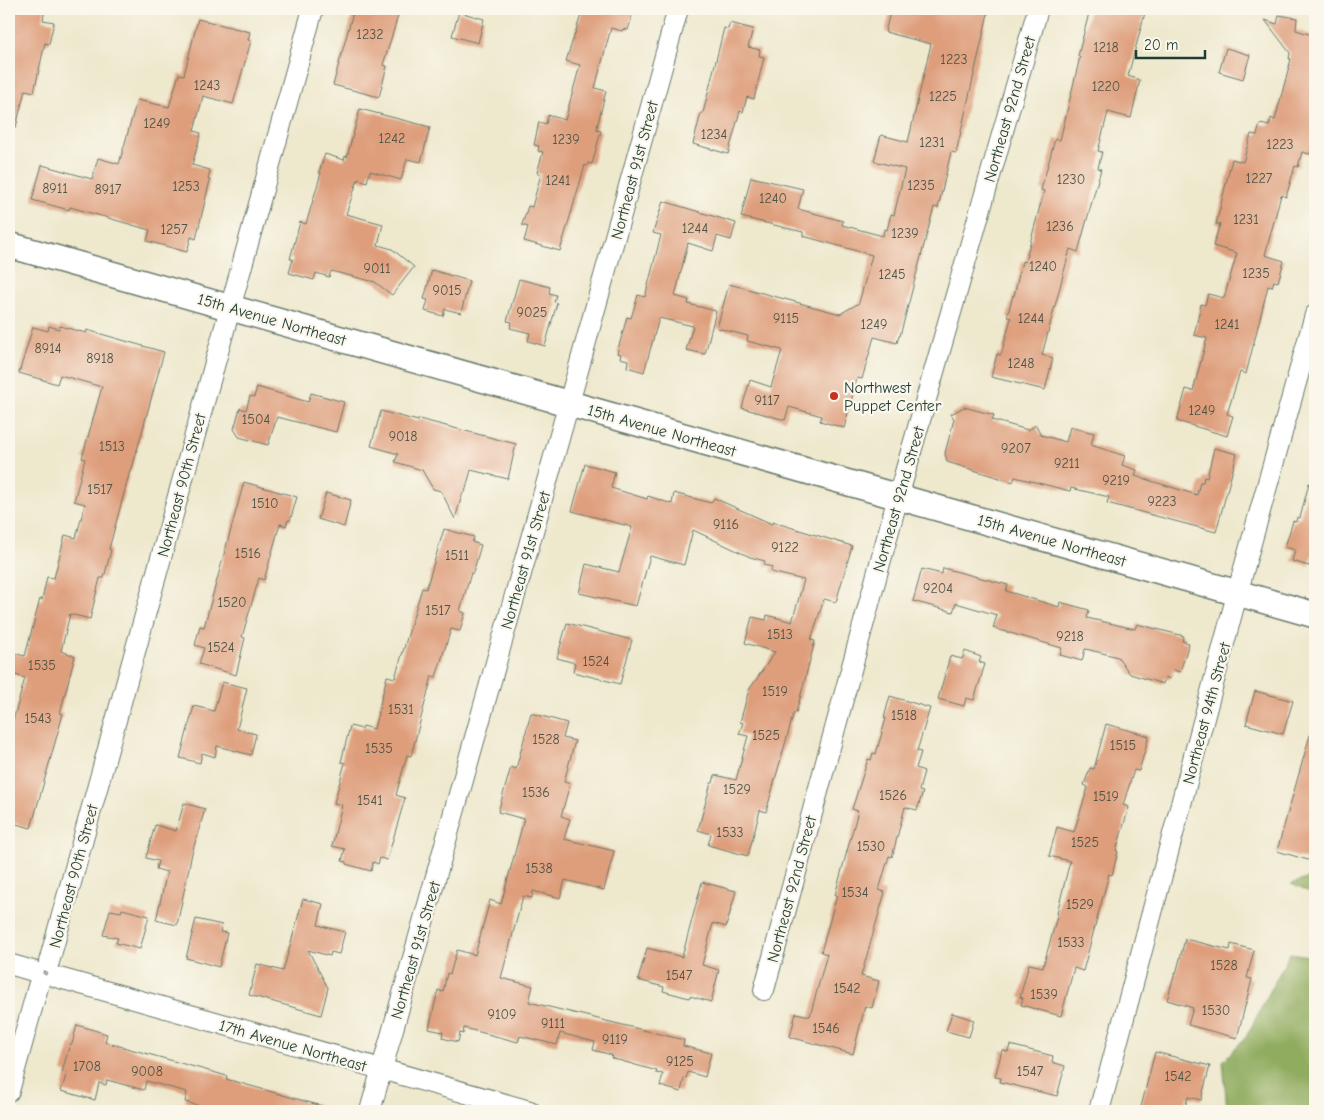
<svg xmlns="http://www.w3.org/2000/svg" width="1324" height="1120" font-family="'Comic Neue',sans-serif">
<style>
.forest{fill:#90ac5e;stroke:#587449}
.building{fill:#de9e7b}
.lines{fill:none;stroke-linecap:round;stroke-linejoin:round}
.minor-casing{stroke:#67796a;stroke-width:22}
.tertiary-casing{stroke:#67796a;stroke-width:28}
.minor{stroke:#fff;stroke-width:20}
.tertiary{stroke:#fff;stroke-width:25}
.poi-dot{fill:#c8321e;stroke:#fbf7ec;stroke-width:2}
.labels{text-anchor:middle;stroke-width:4.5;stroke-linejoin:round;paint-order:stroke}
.number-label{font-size:14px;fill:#4f5546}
.street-label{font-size:16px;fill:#1f3d34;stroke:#fbf7ec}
.poi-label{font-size:16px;fill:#1f3d34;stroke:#fbf7ec;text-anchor:start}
</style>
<rect width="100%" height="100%" fill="#fbf7ec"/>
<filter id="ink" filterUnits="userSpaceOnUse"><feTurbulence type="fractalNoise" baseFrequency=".02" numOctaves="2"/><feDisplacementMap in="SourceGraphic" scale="10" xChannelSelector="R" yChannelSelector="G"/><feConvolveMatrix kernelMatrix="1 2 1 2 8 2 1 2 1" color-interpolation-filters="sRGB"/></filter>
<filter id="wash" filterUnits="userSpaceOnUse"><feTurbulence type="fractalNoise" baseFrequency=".0096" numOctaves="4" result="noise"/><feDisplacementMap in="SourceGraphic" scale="20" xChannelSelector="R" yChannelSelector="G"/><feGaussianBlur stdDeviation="1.12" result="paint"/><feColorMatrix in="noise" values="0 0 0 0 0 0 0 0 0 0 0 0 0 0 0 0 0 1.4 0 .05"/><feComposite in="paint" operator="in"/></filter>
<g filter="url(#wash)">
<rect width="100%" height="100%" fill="#eee8cd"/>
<g class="forest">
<path d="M1315,876V895L1291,884Z"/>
<path d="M1290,953L1315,957V1111H1227L1223,1061L1246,1037Z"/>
</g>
<g id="blocks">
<g class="building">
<path d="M9,9H45L43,20L54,22L49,44L45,43L34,92L25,90L16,127L9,126Z"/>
<path d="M354,9H400L383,65L387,66L379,97L333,85Z"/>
<path d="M583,9H634L628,30L623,29L622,31L611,28L595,88L606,91L597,127V130L601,131L592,164L588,163L587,166L585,165L560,251L524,241L528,227L522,225L528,206L532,207L541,174L537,173L543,152L538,151L539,146L534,145L539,122L546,124L548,115L565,120L580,65L566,61Z"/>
<path d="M891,9H989L956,153L951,152L938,208L934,207L900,336H899L897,343L874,337L862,379L857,378L844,428L820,421L822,416L789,407L785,420L742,408L750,380L771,387L782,350L747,341L748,336L717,328L729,284L840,314L859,303L872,255L803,236V232L741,217L751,177L803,189L798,209L843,221L842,225L883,236L884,229L887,230L891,214L894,215L905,169L874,161L881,135L908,142L931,44L885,32Z"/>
<path d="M1090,9H1146L1128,76L1140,80L1131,118L1108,112L1098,151L1102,152L1098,168L1101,169L1078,252L1070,249L1042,355L1053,358L1045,390L991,377L997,354L1001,355L1011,318L1007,317L1013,295L1014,296L1022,261L1025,262L1044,191L1041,190L1055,139L1060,140L1080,57L1078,56Z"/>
<path d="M459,12L484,19L478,43L452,36Z"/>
<path d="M1279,15L1297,18L1296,30L1315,36V134L1310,154L1302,152L1298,167L1295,166L1286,197L1281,195L1265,255L1284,261L1278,282L1274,281L1272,287L1268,286L1246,374L1240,372L1227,414L1233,416L1227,436L1177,421L1186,389L1193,391L1207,338L1194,335L1201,304L1205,305L1208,294L1224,298L1237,253L1213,246L1220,224H1216L1232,159L1243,162L1251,134L1257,135L1260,124L1269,126L1271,118L1275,120L1291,59H1289L1290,53L1265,20L1277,24Z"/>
<path d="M198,19L250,32L248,40L251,41L233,104L203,96L194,131L201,133L192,165L210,170L208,180H210L196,239L191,237L187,252L147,241L150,230L70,207L69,210L32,200L42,165L92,179L98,158L119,164L137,100L169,107L179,74L184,75Z"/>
<path d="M730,23L753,29L748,47L760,50L759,56L764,57L754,99L747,97L743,112L740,111L728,154L693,144L701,113H703L724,28L728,29Z"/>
<path d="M1226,48L1250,55L1243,79L1219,72Z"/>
<path d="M360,109L430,127L421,162L407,159L401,180L370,171L367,182L358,179L346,214L383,224L378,245L392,249L414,267L392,295L375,282L331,271L329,277L316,273L314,280L289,273L293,259H290L300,222L306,224L321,173L319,172L325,154L344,160L345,156L347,157Z"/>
<path d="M663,201L736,223L731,240L717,236L713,251L688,243L675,296L689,300L688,304L716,311L705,354L686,350L693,326L659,318L644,372L627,367L628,360L620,358L621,354L617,353L627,317L631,318L638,295L645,297L661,235L653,233Z"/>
<path d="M432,270L469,281L461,313L445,309L443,316L425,311L428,300L424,299Z"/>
<path d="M519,279L550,287L549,293L556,295L554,302L557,303L545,346L528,341L530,333L510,328L512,322L507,321Z"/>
<path d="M49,326L59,329L60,326L86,333L87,330L164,352L131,472L130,471L109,549L111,550L104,578H100L90,619L70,614L61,651L75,656L60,713L63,714L31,828L9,822V735L25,678L9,673V652L25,656L40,599L42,600L47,577L54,578L65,535L76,538L85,504L74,501L85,459L82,458L102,387L60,375L57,384L19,373L33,327L48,331Z"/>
<path d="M257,387L308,402L311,393L344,402L336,432L277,417L268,445L239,437L234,429L240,408L246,410L250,396L254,397Z"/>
<path d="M964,407L994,415L992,420L1028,430L1036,425L1041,435L1066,442L1070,427L1094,433L1091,445L1125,456L1122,465L1137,470L1135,476L1197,495L1200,482H1203L1204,477L1207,478L1214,448L1237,454L1216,532L1107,503L1109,497L1071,488L1070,491L1015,477L1013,482L947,462L945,453L954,419L951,414Z"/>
<path d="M381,411L418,421L419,419L516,444L508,479L471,470L465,492H463L455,519L441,491L433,489L422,470L395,462L398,454L371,446Z"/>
<path d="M585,464L615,472L611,488L647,499L648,496L672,504L674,493L711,503L714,498L772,524L773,522L852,546L836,602L824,599L811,640L815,641L796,713L794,712L766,812L760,810L748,856L708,845L711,834L698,830L711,783H713L715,775L736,780L748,736L739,734L743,723L740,722L749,690L775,652L745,643L752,617L766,620L767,615L792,622L804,580L771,572L772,567L764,565L765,561L750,557L693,530L684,565L650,556L636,606L579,593L586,564L619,572L632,527L572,511Z"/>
<path d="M244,482L297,497L290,521L288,520L286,526L280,524L264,580L259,578L242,637L245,638L236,675L199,664L204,648L195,645L200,626L204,627Z"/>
<path d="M1309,483L1315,484V546L1309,566L1292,561L1295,550L1285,547L1293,521L1296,522L1297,517L1300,518Z"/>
<path d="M326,493L351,500L344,527L318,519Z"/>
<path d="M444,529L474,537L472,542L481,545L473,573H471L460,611L465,613L460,631L451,629L436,677L432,676L411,756L407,755L396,795L405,798L387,860L380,858L378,864L373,862L371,871L346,864V862L342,861L345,849L332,846L342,805L334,803L345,763L341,762L350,726L362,729L363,726L374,729L387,676L395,678L422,588L426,589Z"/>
<path d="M943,568L1008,585L1006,591L1059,607L1060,602L1089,610L1087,618L1135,629L1137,624L1184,636L1182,641L1189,643L1180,672L1173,670L1170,679L1165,677L1163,684L1130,674L1118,657L1086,649H1085L1082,661L1060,655L1062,648L993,628L997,615L956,603L953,612L913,601L922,569L942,574Z"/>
<path d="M567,623L632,640L620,684L573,672L575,663L557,658Z"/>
<path d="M965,651L981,657L979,662L985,664L974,700L966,698L964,706L938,699L950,656L962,659Z"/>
<path d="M222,682L247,688L237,729L256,734L251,755L217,746L215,757L202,753L200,763L180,758L194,706L214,711Z"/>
<path d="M1255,691L1293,701L1283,734L1246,724Z"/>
<path d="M890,696L930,708L917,751L921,752L916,768L924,771L919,791L923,792L917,810L905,807L892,857L889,856L879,890L885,892L861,976L879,981L872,1008L865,1006L853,1054L790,1037L796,1013L810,1016L827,954L821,952L837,895H835L858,811L852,809L868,759L871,760L873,753L876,754L886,718H884Z"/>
<path d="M531,713L567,723L563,738L575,741L564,782L570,784L561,816L570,819L564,839L614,851L604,890L565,880L560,898L533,891L532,898L523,896L501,978L533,986L529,1002L684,1040L683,1046L711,1053L705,1077L688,1072L686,1079L684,1078L681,1092L660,1086L663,1074L656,1073L657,1071L611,1058L612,1055L593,1050L595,1042L560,1033L557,1045L520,1036L518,1042L464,1028L463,1034L460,1033L458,1042L442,1038L443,1032L429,1029L438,990L443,992L447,973L450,974L457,950L475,955L490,900L501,904L524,819L498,812L511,767L516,769Z"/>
<path d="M1106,724L1149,736L1139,771L1134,770L1123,805L1129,807L1116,851H1118L1112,875L1109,874L1083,971L1074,968L1061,1016L1021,1005L1023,998L1020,997L1029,964L1043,967L1058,913H1057L1070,861L1049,856L1057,827L1074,832L1088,787L1084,785L1090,768L1094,769Z"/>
<path d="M1310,735L1315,736V862L1277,851Z"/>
<path d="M184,803L205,809L192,853L177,925L156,920L167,872L156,869L158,861L146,858L155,825L176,831Z"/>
<path d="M702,882L736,891L726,927L713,923L702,965L719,970L711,1002L690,996L689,998L663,991L664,987L638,980L647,948L682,957Z"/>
<path d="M303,899L323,904L318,925L345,932L339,954L331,952L330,956L308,950L328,988L321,1015L249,995L257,964L283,971Z"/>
<path d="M122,909L149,916L140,949L116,943L118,938L103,935L110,910L121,912Z"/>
<path d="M196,919L222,925L220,932L227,933L219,967L186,958Z"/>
<path d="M1185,939L1230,950L1231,944L1254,950L1247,978L1252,979L1237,1038L1188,1025L1193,1008L1167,1000L1175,973L1176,974Z"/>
<path d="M952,1013L974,1020L969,1037L946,1031Z"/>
<path d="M77,1025L107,1034L105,1042L227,1076L226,1079L322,1106V1111H206L207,1108L185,1102L187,1092L146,1081L144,1090L107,1080L106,1085L99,1083L95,1100L61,1091L67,1073L62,1072L70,1044H72Z"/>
<path d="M1010,1045L1053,1056L1052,1062L1065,1066L1057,1096L1000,1082L1001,1078L995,1077L1002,1050L1008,1052Z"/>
<path d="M1155,1052L1210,1066L1201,1100L1188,1097L1184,1111H1140Z"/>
</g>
</g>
</g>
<g filter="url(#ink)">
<use href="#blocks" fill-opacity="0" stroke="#67796a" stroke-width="1"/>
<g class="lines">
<defs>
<g id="minor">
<path d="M49,962L313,9"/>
<path d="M9,964L33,971"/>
<path d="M56,977L530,1111"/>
<path d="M764,990L898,497L1038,9"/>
<path d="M9,1091L39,983"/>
<path d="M370,1111L569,403L678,9"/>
<path d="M1099,1111L1246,561L1315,315"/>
</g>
<path id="tertiary" d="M9,245L1315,615"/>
</defs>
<use href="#minor" class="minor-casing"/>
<use href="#tertiary" class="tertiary-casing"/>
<use href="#minor" class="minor"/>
<use href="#tertiary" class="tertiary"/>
</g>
</g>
<circle class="poi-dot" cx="834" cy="396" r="5"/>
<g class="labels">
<g class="number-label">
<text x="370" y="39">1232</text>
<text x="1106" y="52">1218</text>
<text x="954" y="64">1223</text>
<text x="207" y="90">1243</text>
<text x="1106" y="91">1220</text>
<text x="943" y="101">1225</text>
<text x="157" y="128">1249</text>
<text x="714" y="139">1234</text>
<text x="392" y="143">1242</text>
<text x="566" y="144">1239</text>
<text x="932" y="147">1231</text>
<text x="1280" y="149">1223</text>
<text x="1259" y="183">1227</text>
<text x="1071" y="184">1230</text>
<text x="558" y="185">1241</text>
<text x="921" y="190">1235</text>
<text x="186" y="191">1253</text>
<text x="55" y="193">8911</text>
<text x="108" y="194">8917</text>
<text x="773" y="203">1240</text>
<text x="1246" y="224">1231</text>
<text x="1060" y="231">1236</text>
<text x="695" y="233">1244</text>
<text x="174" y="234">1257</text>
<text x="905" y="238">1239</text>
<text x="1043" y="271">1240</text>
<text x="377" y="273">9011</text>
<text x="1256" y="278">1235</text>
<text x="892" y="279">1245</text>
<text x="447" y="295">9015</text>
<text x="532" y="317">9025</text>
<text x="786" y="323">9115</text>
<text x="1031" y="323">1244</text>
<text x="874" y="329">1249</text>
<text x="1227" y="329">1241</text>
<text x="48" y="353">8914</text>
<text x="100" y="363">8918</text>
<text x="1021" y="368">1248</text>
<text x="767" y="405">9117</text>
<text x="1202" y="415">1249</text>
<text x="256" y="424">1504</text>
<text x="403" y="441">9018</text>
<text x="112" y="451">1513</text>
<text x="1016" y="453">9207</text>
<text x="1067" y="468">9211</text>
<text x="1116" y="485">9219</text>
<text x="100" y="494">1517</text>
<text x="1162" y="506">9223</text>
<text x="265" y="508">1510</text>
<text x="726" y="529">9116</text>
<text x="785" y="552">9122</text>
<text x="248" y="558">1516</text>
<text x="457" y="560">1511</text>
<text x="938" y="593">9204</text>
<text x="232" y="607">1520</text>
<text x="438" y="615">1517</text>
<text x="780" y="639">1513</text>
<text x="1070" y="641">9218</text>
<text x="221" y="652">1524</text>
<text x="596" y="666">1524</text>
<text x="42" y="670">1535</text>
<text x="775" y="696">1519</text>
<text x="401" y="714">1531</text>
<text x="904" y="720">1518</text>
<text x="38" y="723">1543</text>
<text x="766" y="740">1525</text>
<text x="546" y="744">1528</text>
<text x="1123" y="750">1515</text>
<text x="379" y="753">1535</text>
<text x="737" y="794">1529</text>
<text x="536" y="797">1536</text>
<text x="893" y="800">1526</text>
<text x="1106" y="801">1519</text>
<text x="370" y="805">1541</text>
<text x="730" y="837">1533</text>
<text x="1085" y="847">1525</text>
<text x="871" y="851">1530</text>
<text x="539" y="873">1538</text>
<text x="855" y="897">1534</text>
<text x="1080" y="909">1529</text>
<text x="1071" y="947">1533</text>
<text x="1224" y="970">1528</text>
<text x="679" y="980">1547</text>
<text x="847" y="993">1542</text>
<text x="1044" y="999">1539</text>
<text x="1216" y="1015">1530</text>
<text x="502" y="1019">9109</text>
<text x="553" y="1028">9111</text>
<text x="826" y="1033">1546</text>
<text x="615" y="1044">9119</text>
<text x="680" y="1066">9125</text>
<text x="87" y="1071">1708</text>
<text x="147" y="1076">9008</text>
<text x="1030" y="1076">1547</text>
<text x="1178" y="1081">1542</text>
</g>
<g class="street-label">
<text transform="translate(1009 109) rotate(-74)" y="6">Northeast 92nd Street</text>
<text transform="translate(634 170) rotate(-75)" y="6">Northeast 91st Street</text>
<text transform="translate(272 319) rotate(16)" y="6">15th Avenue Northeast</text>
<text transform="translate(662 430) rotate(16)" y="6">15th Avenue Northeast</text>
<text transform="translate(181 485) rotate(-75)" y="6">Northeast 90th Street</text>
<text transform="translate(898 499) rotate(-74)" y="6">Northeast 92nd Street</text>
<text transform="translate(1052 540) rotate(16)" y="6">15th Avenue Northeast</text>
<text transform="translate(525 560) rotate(-74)" y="6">Northeast 91st Street</text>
<text transform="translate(1206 713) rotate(-75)" y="6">Northeast 94th Street</text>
<text transform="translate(73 876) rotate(-75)" y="6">Northeast 90th Street</text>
<text transform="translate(791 889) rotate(-75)" y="6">Northeast 92nd Street</text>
<text transform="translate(415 950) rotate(-74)" y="6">Northeast 91st Street</text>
<text transform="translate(293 1045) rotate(16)" y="6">17th Avenue Northeast</text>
</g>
<g class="poi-label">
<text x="844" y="393">Northwest<tspan x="844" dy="18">Puppet Center</tspan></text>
</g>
</g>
<rect width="1324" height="1120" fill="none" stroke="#fbf7ec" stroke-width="30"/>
<path d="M1136 50v8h69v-8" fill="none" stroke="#1f3d34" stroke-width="2.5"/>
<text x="1144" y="50" font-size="15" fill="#1f3d34" stroke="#fbf7ec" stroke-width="4" paint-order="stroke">20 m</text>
</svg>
